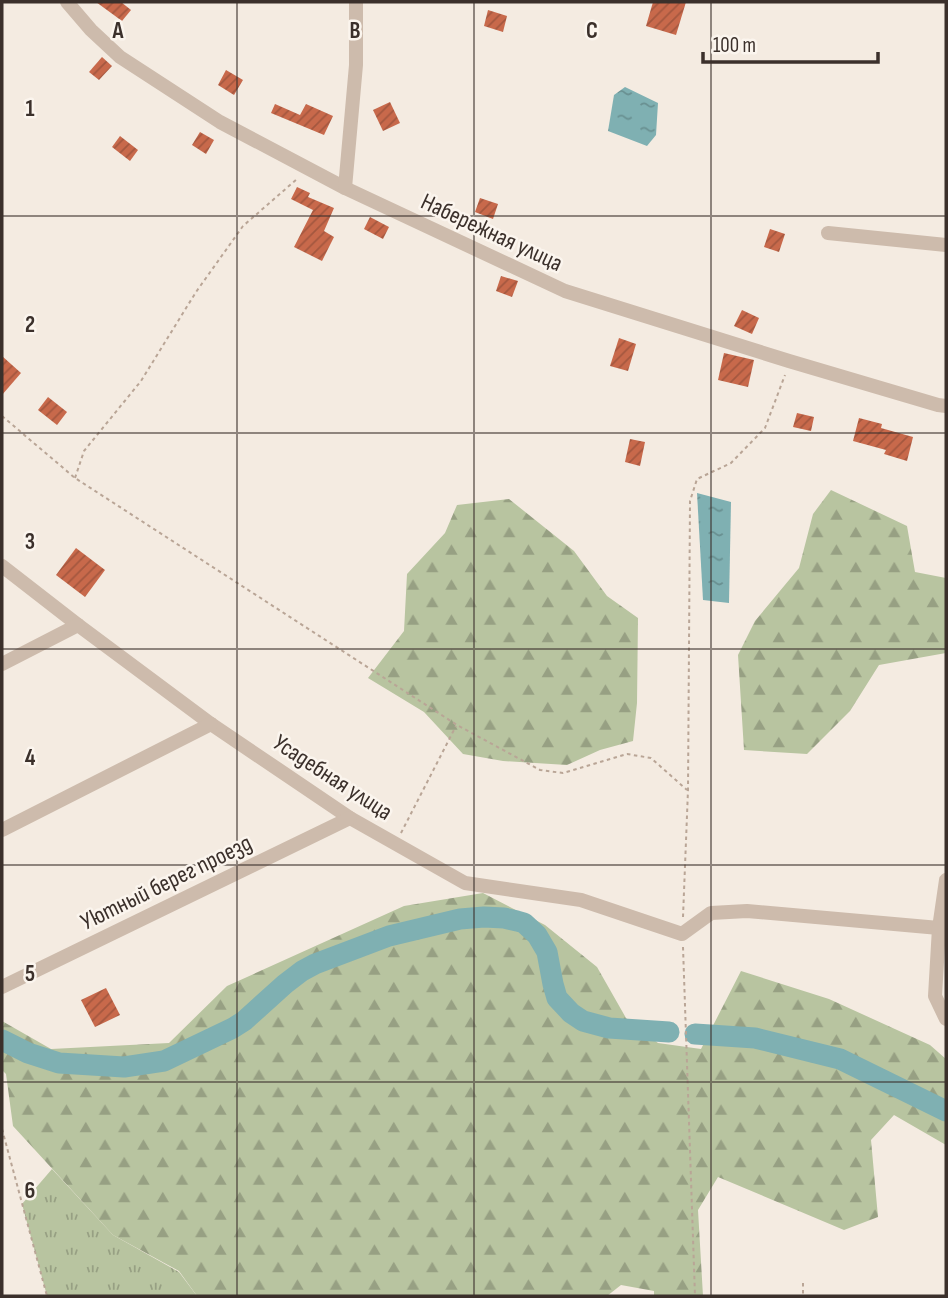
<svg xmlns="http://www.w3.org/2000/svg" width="948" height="1298" font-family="'Sofia Sans Condensed',sans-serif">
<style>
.grass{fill:url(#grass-tufts)}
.forest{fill:url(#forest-firs)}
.water{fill:url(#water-ripples)}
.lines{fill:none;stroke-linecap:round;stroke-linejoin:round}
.river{stroke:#7fb0b2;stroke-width:21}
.building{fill:url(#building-hatch)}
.path{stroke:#b9a596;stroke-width:2;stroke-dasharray:3.5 3.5;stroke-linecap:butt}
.minor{stroke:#cdbbac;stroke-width:14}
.grid{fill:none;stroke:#3b302b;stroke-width:2;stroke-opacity:0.55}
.labels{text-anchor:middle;stroke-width:5;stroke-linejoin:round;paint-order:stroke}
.street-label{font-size:24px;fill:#3b302b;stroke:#fbf5ee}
.grid-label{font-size:23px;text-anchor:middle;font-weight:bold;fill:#3b302b;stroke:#fbf5ee;stroke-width:5;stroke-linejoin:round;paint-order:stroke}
</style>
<defs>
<pattern id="grass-tufts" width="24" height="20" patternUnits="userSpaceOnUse" patternTransform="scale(1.75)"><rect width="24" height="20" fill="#b8c4a0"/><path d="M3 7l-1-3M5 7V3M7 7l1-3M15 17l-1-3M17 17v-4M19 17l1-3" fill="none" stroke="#97a083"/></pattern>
<pattern id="forest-firs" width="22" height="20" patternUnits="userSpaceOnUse" patternTransform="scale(1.75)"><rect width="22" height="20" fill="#b8c4a0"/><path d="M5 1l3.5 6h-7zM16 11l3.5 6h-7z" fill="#97a083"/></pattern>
<pattern id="water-ripples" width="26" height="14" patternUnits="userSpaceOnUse" patternTransform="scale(1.75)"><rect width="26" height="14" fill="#7fb0b2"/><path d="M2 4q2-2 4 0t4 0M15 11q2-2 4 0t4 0" fill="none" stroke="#699091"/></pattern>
<pattern id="building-hatch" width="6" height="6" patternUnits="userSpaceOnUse" patternTransform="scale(1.75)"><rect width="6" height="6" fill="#c8694b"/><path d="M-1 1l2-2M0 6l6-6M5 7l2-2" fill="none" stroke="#a4573f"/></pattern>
</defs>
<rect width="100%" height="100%" fill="#f4ebe1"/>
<path class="grass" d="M52,1169L113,1235L179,1272L197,1296H47L22,1204Z"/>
<g class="forest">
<path d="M831,490L907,526L915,572L946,578V653L879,665L850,711L807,754L744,750L738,655L755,621L799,568L813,514Z"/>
<path d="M509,499L574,551L607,596L638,618L637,703L633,741L600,750L567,765L503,761L463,754L424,712L368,678L404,631L407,574L445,533L457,505Z"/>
<path d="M483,893L545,925L597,967L626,1018L658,1043L701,1049L741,971L829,999L930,1045L946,1059V1145L894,1115L871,1140L878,1217L844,1230L718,1177L698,1210L703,1296H654V1291L621,1285L607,1296H197L179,1271L113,1235L13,1126L6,1074L2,1070V1021L51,1049L169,1043L227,986L404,906Z"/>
</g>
<g class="water">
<path d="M625,87L658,103L656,135L647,146L608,131L614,95Z"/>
<path d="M697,493L731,502L729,603L703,600Z"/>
</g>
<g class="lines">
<g class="river">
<path d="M695,1034L755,1038L840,1059L946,1111"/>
<path d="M2,1040L28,1053L59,1063L124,1067L164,1061L233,1028L244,1021L285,984L302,971L315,964L389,936L460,919L484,917L504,918L517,921L524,923L537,935L547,952L553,984L557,998L571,1013L583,1021L609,1028L669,1032"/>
</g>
</g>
<g class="building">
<path d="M96,2H121L131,10L122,21Z"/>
<path d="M653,2H686L676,35L646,26Z"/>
<path d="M488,10L507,16L503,32L484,26Z"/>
<path d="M102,57L112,66L99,80L89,72Z"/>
<path d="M226,70L243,80L234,95L218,85Z"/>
<path d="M390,102L400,123L383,131L373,110Z"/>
<path d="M275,104L300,115L306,104L333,116L324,135L271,113Z"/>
<path d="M200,132L214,140L206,154L192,145Z"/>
<path d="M120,136L138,150L130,161L112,147Z"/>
<path d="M297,187L310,193L308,197L334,208L324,231L334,237L322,261L294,247L313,210L291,199Z"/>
<path d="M480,198L498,204L493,219L475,212Z"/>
<path d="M370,217L389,227L383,239L364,229Z"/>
<path d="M770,229L785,234L779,252L764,247Z"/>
<path d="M501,276L518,281L512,297L496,291Z"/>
<path d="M742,310L759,318L752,334L734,326Z"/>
<path d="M619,338L636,344L628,371L610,366Z"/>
<path d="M724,353L754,360L748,387L718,380Z"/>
<path d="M2,356L21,373L2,395Z"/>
<path d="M48,397L67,412L57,425L38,410Z"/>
<path d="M797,413L814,417L811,431L793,427Z"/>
<path d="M859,418L882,424L881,428L913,437L907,461L884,454L886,450L853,441Z"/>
<path d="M630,439L645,442L640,466L625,462Z"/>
<path d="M76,548L105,570L85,597L56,575Z"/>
<path d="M106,988L120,1015L95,1027L81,1000Z"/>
</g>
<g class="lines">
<g class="path">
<path d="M2,416L75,478L457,725L540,770L563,773L627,754L651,758L687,790"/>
<path d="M75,478L84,451L141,381L196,292L243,226L297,179"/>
<path d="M401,833L456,726"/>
<path d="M683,917L688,790L690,501L697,479L731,463L765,428L785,375"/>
<path d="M683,947L695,1296"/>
<path d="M2,1129L47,1296"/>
<path d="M803,1283V1296"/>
</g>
<g class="minor">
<path d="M67,2L91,30L120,57L220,122L345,188L565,291L789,361L938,405L946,406"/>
<path d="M345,188L356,65V2"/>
<path d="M828,233L946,245"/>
<path d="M2,566L78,625L211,724L350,818L465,883L581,900L682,934L711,913L747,911L939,928"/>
<path d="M2,664L78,625"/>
<path d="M2,830L211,724"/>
<path d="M946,880L939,928L935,996L946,1019"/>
<path d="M2,987L350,818"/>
</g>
</g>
<path class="grid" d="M237,2V1296M474,2V1296M711,2V1296M2,216H946M2,433H946M2,649H946M2,865H946M2,1082H946"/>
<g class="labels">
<g class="street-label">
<text transform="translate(492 232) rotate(25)" y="8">Набережная улица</text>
<text transform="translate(333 777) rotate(33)" y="8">Усадебная улица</text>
<text transform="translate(166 882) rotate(-26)" y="8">Уютный берег проезд</text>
</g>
</g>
<g class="grid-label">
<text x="118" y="38">A</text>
<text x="355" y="38">B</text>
<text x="592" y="38">C</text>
<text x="30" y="116">1</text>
<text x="30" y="332">2</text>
<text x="30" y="549">3</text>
<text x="30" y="765">4</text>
<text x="30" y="981">5</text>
<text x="30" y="1198">6</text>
</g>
<rect width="948" height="1298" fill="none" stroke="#3b302b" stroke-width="7"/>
<path d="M703 52v10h175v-10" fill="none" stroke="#3b302b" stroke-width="3.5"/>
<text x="713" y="52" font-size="21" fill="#3b302b" stroke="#fbf5ee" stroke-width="5" paint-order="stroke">100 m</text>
</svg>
